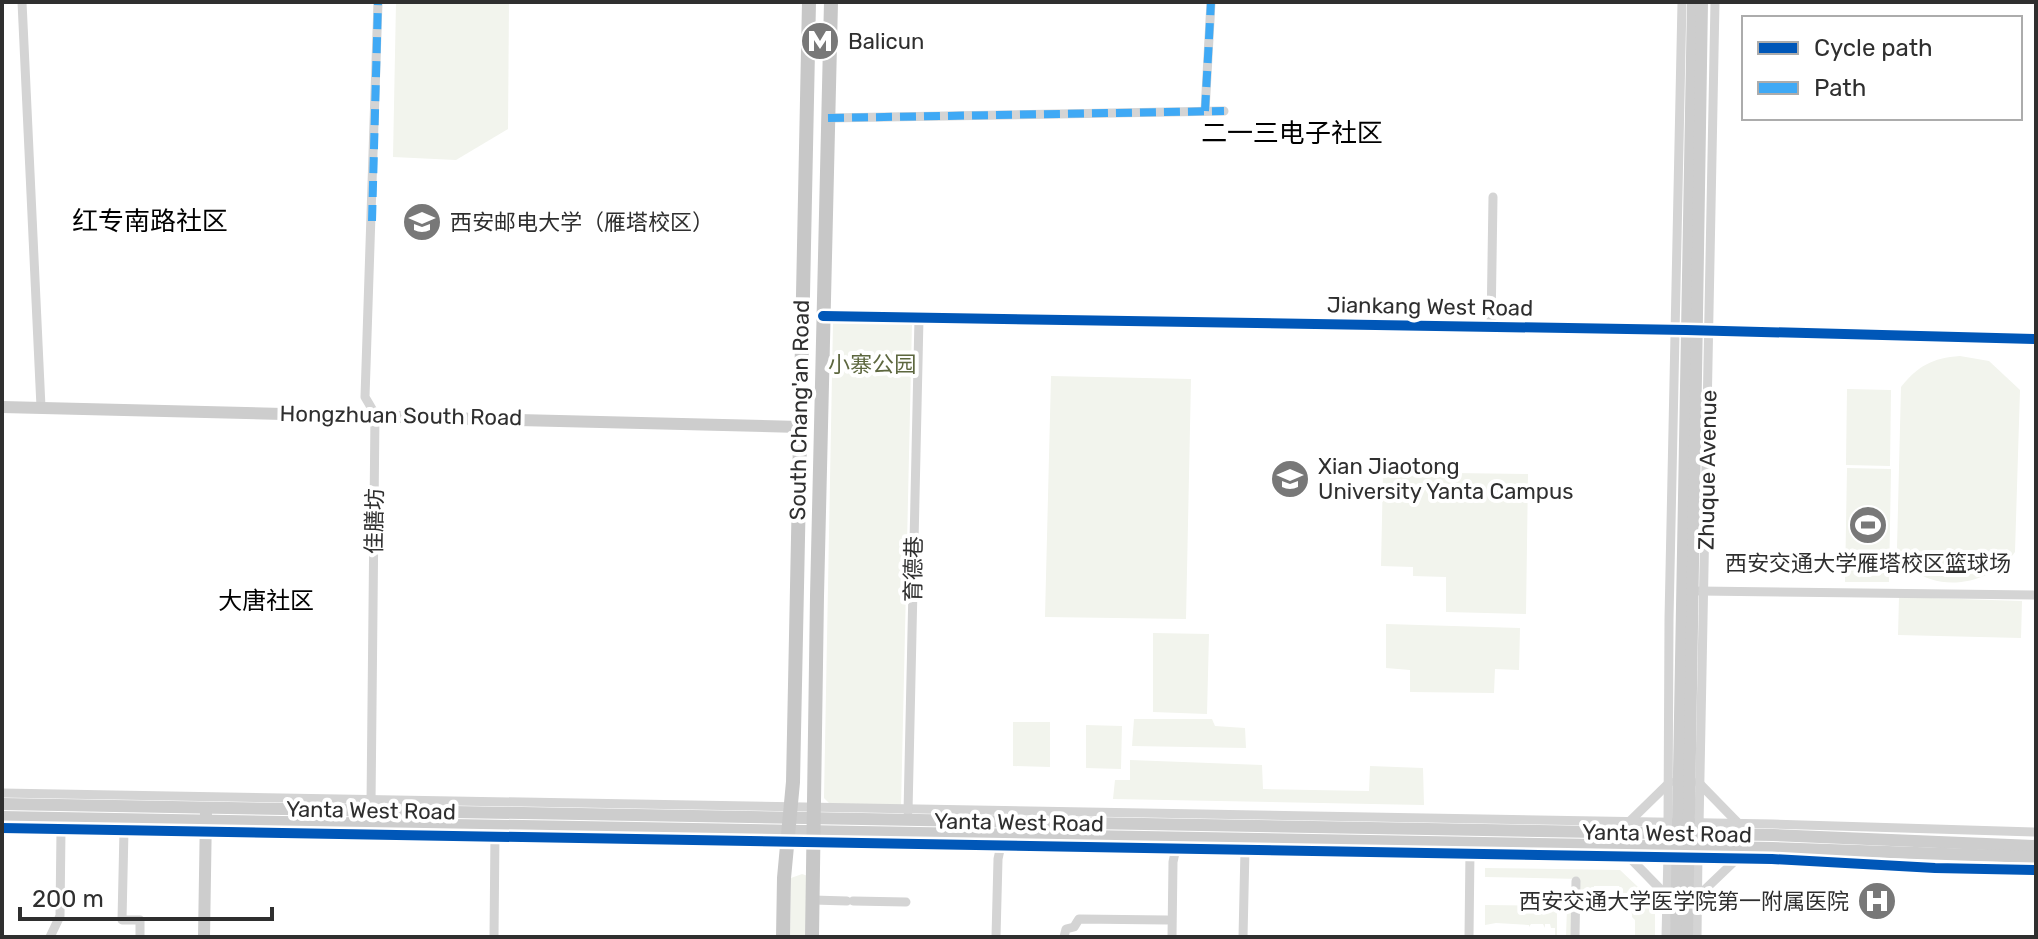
<svg xmlns="http://www.w3.org/2000/svg" width="2038" height="939" font-family="Rubik,'Noto Sans SC',sans-serif">
<style>
.green{fill:#f2f4ed}
.lines{fill:none;stroke-linecap:round;stroke-linejoin:round}
.street{stroke:#d4d4d4;stroke-width:9}
.secondary{stroke:#cdcdcd;stroke-width:12}
.primary{stroke:#c7c7c7;stroke-width:14}
.quiet{stroke:#3fa9f5;stroke-width:8;stroke-dasharray:16 8;stroke-linecap:butt}
.cycleway-casing{stroke:#fff;stroke-width:15}
.cycleway{stroke:#0057b8;stroke-width:10}
.labels{text-anchor:middle;stroke-width:8;stroke-linejoin:round;paint-order:stroke}
.poi-label{font-size:22px;fill:#2f2f2f;stroke:#fff;text-anchor:start}
.street-label{font-size:22px;fill:#2f2f2f;stroke:#fff}
.park-label{font-size:22px;fill:#5d673f;stroke:#fff}
.neighbourhood-label{font-size:24px;fill:#000;stroke:#fff}
.quarter-label{font-size:26px;fill:#000;stroke:#fff}
</style>
<rect width="100%" height="100%" fill="#fff"/>
<g class="green">
<path d="M396,2H509L508,129L456,160L393,157Z"/>
<path d="M833,322L912,323L901,808L833,807L824,798Z"/>
<path d="M1960,356L1989,361L2020,390L2015,552C1993,582 1943,594 1912,569C1905,564 1902,555 1897,548L1901,387C1918,366 1932,358 1960,356Z"/>
<path d="M1051,376L1191,379L1186,619L1045,617Z"/>
<path d="M1847,389L1891,390L1890,466L1846,465Z"/>
<path d="M1847,468L1891,469L1889,582H1845Z"/>
<path d="M1383,472L1528,474L1526,614L1446,612V577L1413,576V567L1381,566Z"/>
<path d="M1899,597L2022,601L2021,638L1898,635Z"/>
<path d="M1386,624L1520,628L1519,670L1495,669L1494,693L1410,692V670L1386,668Z"/>
<path d="M1153,633L1209,634L1207,714L1153,712Z"/>
<path d="M1134,719H1212L1215,726L1245,728L1246,748L1132,746Z"/>
<path d="M1013,722H1050V767L1013,766Z"/>
<path d="M1086,725L1122,726L1121,769L1086,768Z"/>
<path d="M1130,760L1262,765L1263,789L1369,791L1370,766L1423,768L1424,805L1113,799L1115,780H1130Z"/>
<path d="M1485,868L1620,870L1655,903V937H1635V920L1632,917L1631,899H1624L1619,894V886H1594L1593,893L1586,900H1579V879L1485,877Z"/>
<path d="M802,874L808,876V937H790L791,878Z"/>
<path d="M1485,905L1557,906V936L1566,937L1567,906H1572V937H1555V928H1551L1550,924H1545V928L1543,924H1531L1529,927V925L1496,923L1485,925Z"/>
</g>
<g class="lines">
<g class="street">
<path d="M22,2L41,407"/>
<path d="M1205,111L1211,2"/>
<path d="M828,118L1224,111"/>
<path d="M1491,327L1493,197"/>
<path d="M1699,591L2036,595"/>
<path d="M1698,782L1738,823"/>
<path d="M2,793L1773,824L2036,832"/>
<path d="M371,804L375,414L365,397L378,2"/>
<path d="M908,812L919,318"/>
<path d="M1629,822L1670,782"/>
<path d="M1668,826L1669,619L1682,2"/>
<path d="M1699,826L1715,2"/>
<path d="M2,828L1772,859L1935,868L2036,870"/>
<path d="M124,830L122,920H140V937"/>
<path d="M1628,856L1668,897"/>
<path d="M1696,898L1740,856"/>
<path d="M813,900L847,901"/>
<path d="M853,901L906,902"/>
<path d="M50,937L60,916L61,829"/>
<path d="M494,937L495,832"/>
<path d="M996,937L998,859L1001,845"/>
<path d="M1064,937L1066,929L1074,927L1079,919L1167,920"/>
<path d="M1172,937L1173,862L1176,848"/>
<path d="M1243,937L1245,849"/>
<path d="M1469,937L1470,850"/>
<path d="M1575,937L1576,881"/>
<path d="M1666,937L1668,853"/>
<path d="M1697,937L1698,852"/>
</g>
<g class="secondary">
<path d="M823,316L1686,330L2036,339"/>
<path d="M2,407L800,427"/>
<path d="M2,804L1773,835L2036,846"/>
<path d="M2,817L1772,848L2036,857"/>
<path d="M204,937L206,812"/>
<path d="M1676,937L1693,2"/>
<path d="M1687,937L1702,2"/>
</g>
<g class="primary">
<path d="M783,937L784,878L793,782L809,2"/>
<path d="M812,937L817,596L831,2"/>
</g>
<g class="quiet">
<path d="M1205,111L1211,2"/>
<path d="M828,118L1224,111"/>
<path d="M372,221L378,2"/>
</g>
<defs>
<g id="cycleway">
<path d="M823,316L1686,330L2036,339"/>
<path d="M2,828L1772,859L1935,868L2036,870"/>
</g>
</defs>
<use href="#cycleway" class="cycleway-casing"/>
<use href="#cycleway" class="cycleway"/>
</g>
<defs>
<symbol id="metro-disc" viewBox="-11 -11 22 22"><circle r="9.5" fill="#787878" stroke="#fff"/><path d="M-5.5 5V-5H-3L0 0L3-5H5.5V5H3V-.5L0 4L-3-.5V5Z" fill="#fff"/></symbol>
<symbol id="university-disc" viewBox="-11 -11 22 22"><circle r="9.5" fill="#787878" stroke="#fff"/><path d="M0-5L7-2L0 1L-7-2ZM-4 1L0 2.5L4 1V4Q0 6-4 4Z" fill="#fff"/></symbol>
<symbol id="stadium-disc" viewBox="-11 -11 22 22"><circle r="9.5" fill="#787878" stroke="#fff"/><path d="M0-5a6.5 5 0 1 0 0 10a6.5 5 0 1 0 0-10ZM-3.5-1.8h7v3.6h-7Z" fill="#fff"/></symbol>
<symbol id="hospital-disc" viewBox="-11 -11 22 22"><circle r="9.5" fill="#787878" stroke="#fff"/><path d="M-5-5h3v3.5h4V-5h3V5h-3V1.5h-4V5h-3Z" fill="#fff"/></symbol>
</defs>
<g fill-rule="evenodd">
<use href="#metro-disc" x="798" y="19" width="44" height="44"/>
<use href="#university-disc" x="400" y="200" width="44" height="44"/>
<use href="#university-disc" x="1268" y="457" width="44" height="44"/>
<use href="#stadium-disc" x="1846" y="503" width="44" height="44"/>
<use href="#hospital-disc" x="1855" y="879" width="44" height="44"/>
</g>
<g class="labels">
<g class="poi-label">
<text x="848" y="49">Balicun</text>
<text x="450" y="230">西安邮电大学（雁塔校区）</text>
<text x="1318" y="474">Xian Jiaotong<tspan x="1318" dy="25">University Yanta Campus</tspan></text>
<text x="1868" y="571" text-anchor="middle">西安交通大学雁塔校区篮球场</text>
<text x="1849" y="909" text-anchor="end">西安交通大学医学院第一附属医院</text>
</g>
<g class="street-label">
<text transform="translate(1430 306) rotate(1)" y="8">Jiankang West Road</text>
<text transform="translate(799 410) rotate(-89)" y="8">South Chang'an Road</text>
<text transform="translate(401 415) rotate(1)" y="8">Hongzhuan South Road</text>
<text transform="translate(1707 470) rotate(-89)" y="8">Zhuque Avenue</text>
<text transform="translate(374 521) rotate(-89)" y="8">佳膳坊</text>
<text transform="translate(913 569) rotate(-89)" y="8">育德巷</text>
<text transform="translate(371 810) rotate(1)" y="8">Yanta West Road</text>
<text transform="translate(1019 822) rotate(1)" y="8">Yanta West Road</text>
<text transform="translate(1667 833) rotate(1)" y="8">Yanta West Road</text>
</g>
<g class="park-label">
<text x="872" y="372">小寨公园</text>
</g>
<g class="neighbourhood-label">
<text x="266" y="609">大唐社区</text>
</g>
<g class="quarter-label">
<text x="1292" y="142">二一三电子社区</text>
<text x="150" y="230">红专南路社区</text>
</g>
</g>
<rect width="2038" height="939" fill="none" stroke="#2f2f2f" stroke-width="8"/>
<rect x="1742" y="16" width="280" height="104" fill="#ffffff" stroke="#acacac" stroke-width="2"/>
<rect x="1758" y="42" width="40" height="12" fill="#0057b8" stroke="#acacac" stroke-width="2"/>
<text x="1814" y="56" font-size="24" fill="#2f2f2f">Cycle path</text>
<rect x="1758" y="82" width="40" height="12" fill="#3fa9f5" stroke="#acacac" stroke-width="2"/>
<text x="1814" y="96" font-size="24" fill="#2f2f2f">Path</text>
<path d="M20 907v12h252v-12" fill="none" stroke="#2f2f2f" stroke-width="4"/>
<text x="32" y="907" font-size="24" fill="#2f2f2f" stroke="#ffffff" stroke-width="6" paint-order="stroke">200 m</text>
</svg>
